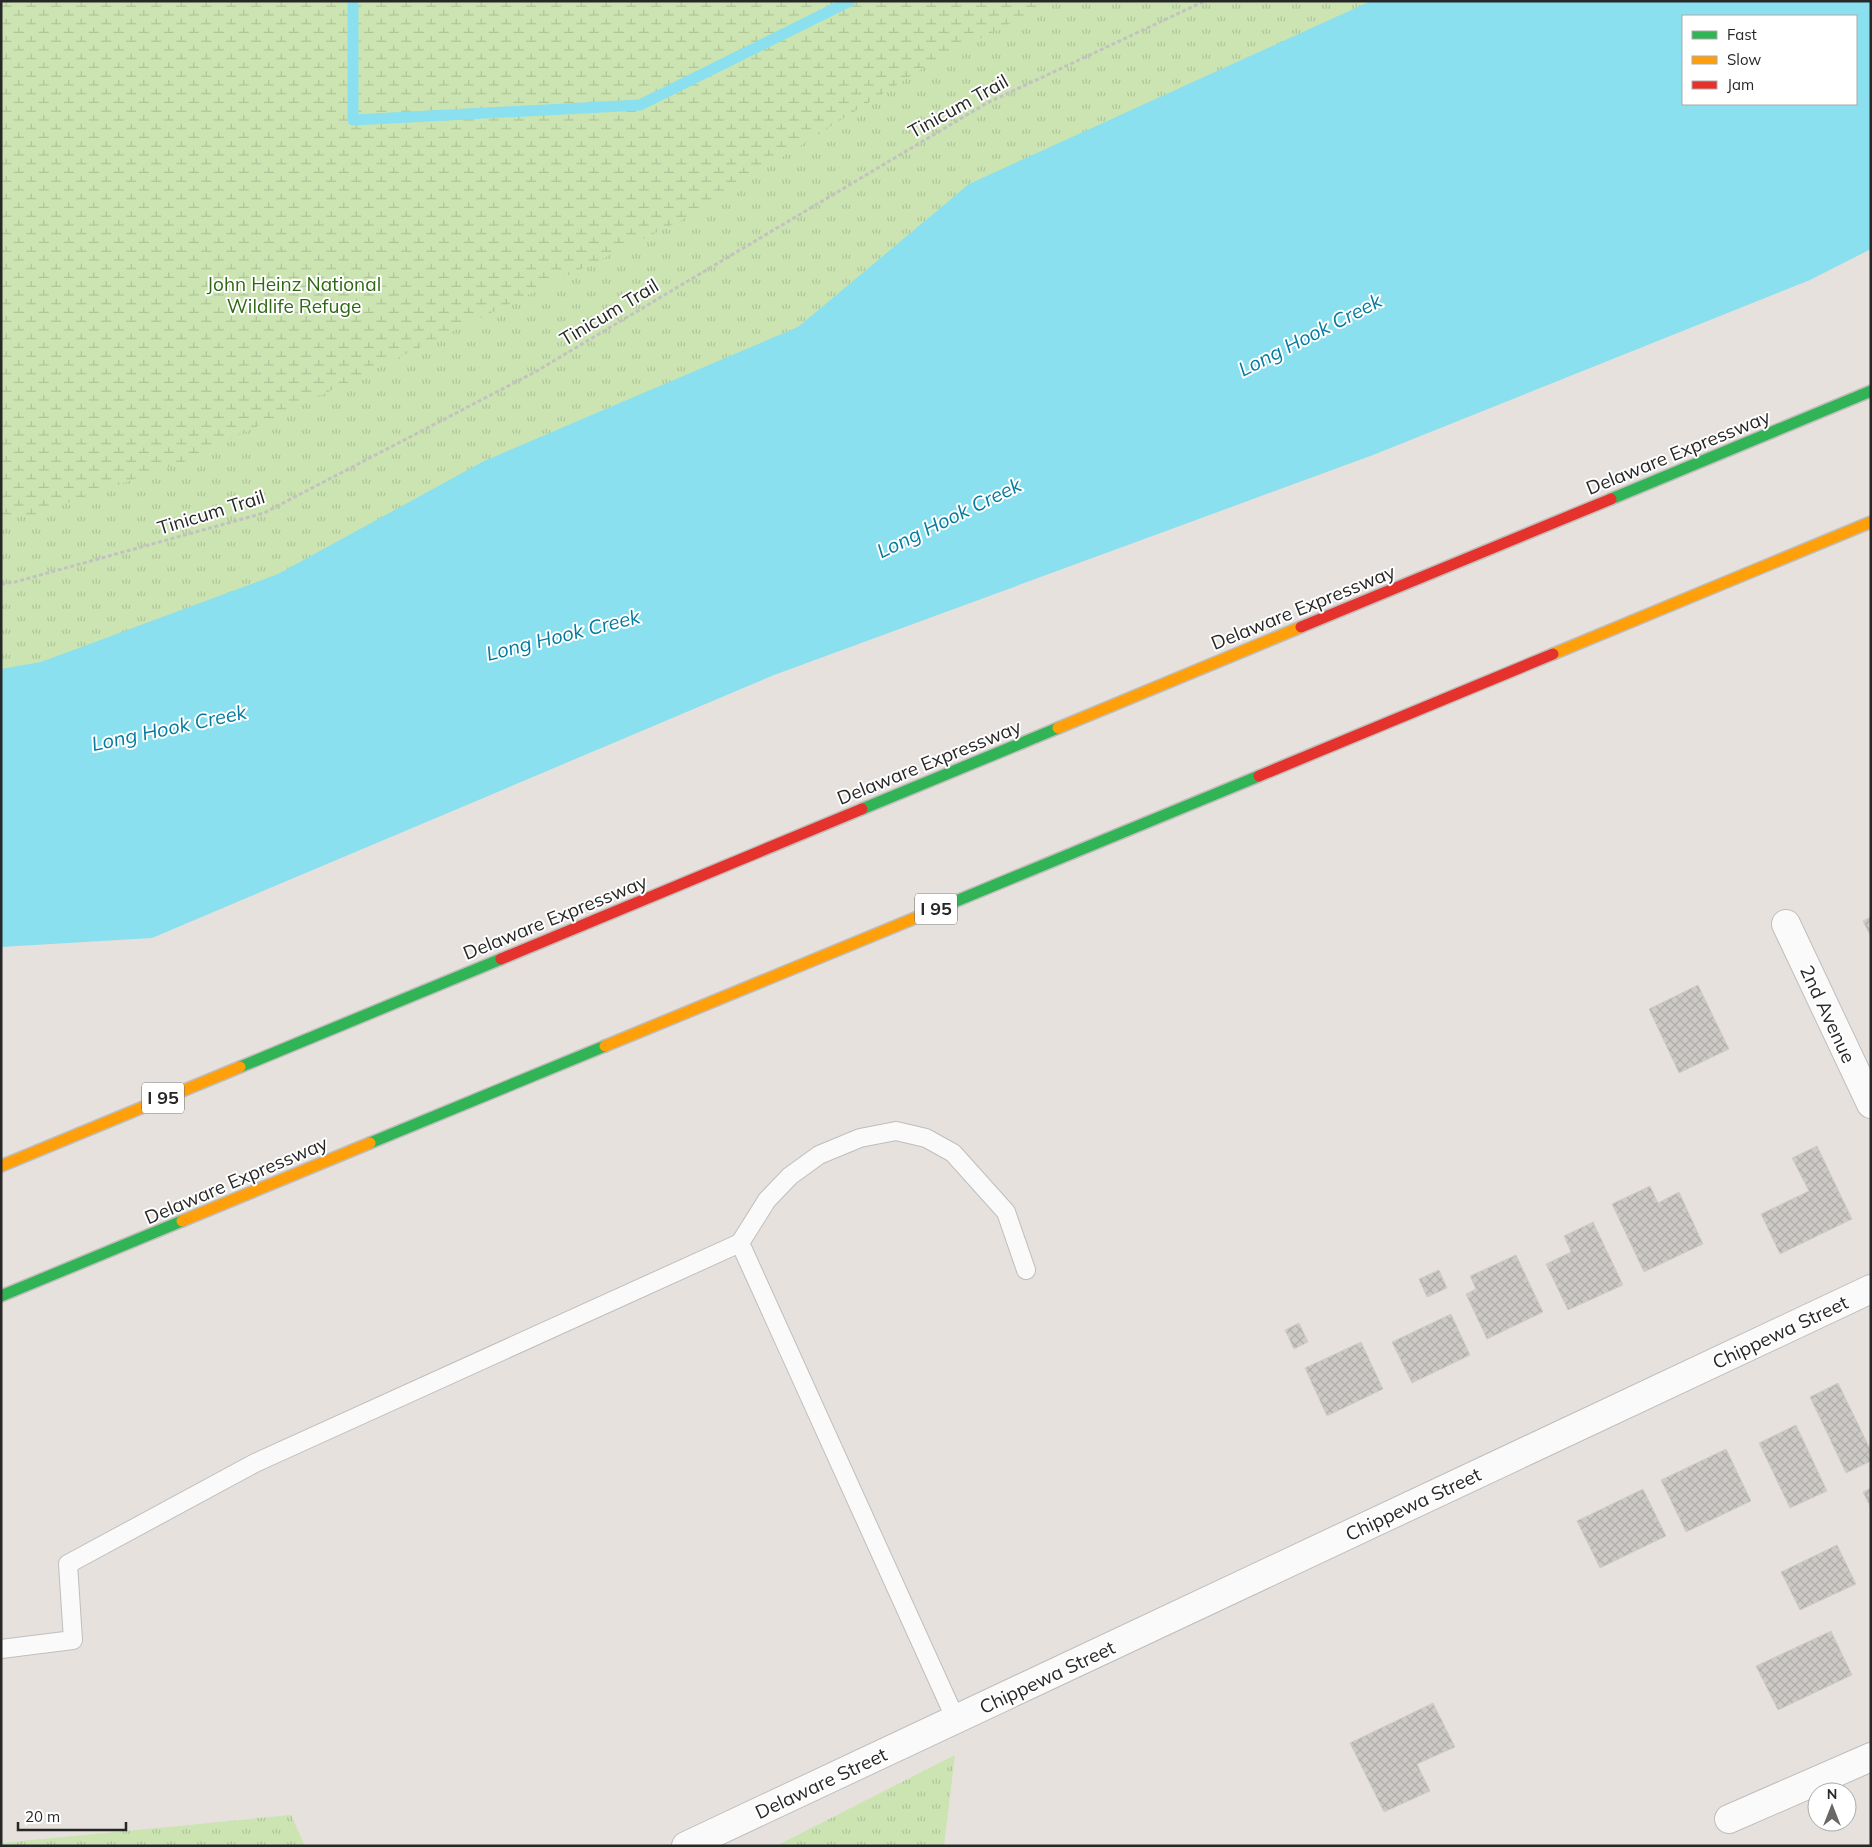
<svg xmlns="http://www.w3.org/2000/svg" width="1872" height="1847" font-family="Mulish,sans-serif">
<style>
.grass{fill:url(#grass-tufts)}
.wetland{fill:url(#wetland-marsh)}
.water{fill:#8ae0ee;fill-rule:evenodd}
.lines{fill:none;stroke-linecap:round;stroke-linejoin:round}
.stream{stroke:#8ae0ee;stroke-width:11}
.building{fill:url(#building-cross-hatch);stroke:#d1cdc8}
.lane-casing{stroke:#bfbebe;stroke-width:20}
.street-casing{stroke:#bfbebe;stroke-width:30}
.fast-casing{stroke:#bfbdbb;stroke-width:14}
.slow-casing{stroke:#bfbdbb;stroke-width:14}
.jam-casing{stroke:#bfbdbb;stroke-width:14}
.path{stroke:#c2c2c1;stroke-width:3;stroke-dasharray:4 2.5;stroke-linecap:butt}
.lane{stroke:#fbfafa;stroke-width:18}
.street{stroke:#fbfafa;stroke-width:28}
.fast{stroke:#30b455;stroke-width:11}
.slow{stroke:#ff9f0a;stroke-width:11}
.jam{stroke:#e5322d;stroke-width:11}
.labels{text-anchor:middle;stroke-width:4;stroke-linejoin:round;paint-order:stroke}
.shield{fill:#fff;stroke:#686868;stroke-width:1}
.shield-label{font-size:18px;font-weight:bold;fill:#272727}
.street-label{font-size:19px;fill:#272727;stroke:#fff}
.park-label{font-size:19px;fill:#2f6814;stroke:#fff}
.water-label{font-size:20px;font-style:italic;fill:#047c9f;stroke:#fff}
</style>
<defs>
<pattern id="grass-tufts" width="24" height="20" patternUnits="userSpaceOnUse" patternTransform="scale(1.25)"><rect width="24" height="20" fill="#cce4b2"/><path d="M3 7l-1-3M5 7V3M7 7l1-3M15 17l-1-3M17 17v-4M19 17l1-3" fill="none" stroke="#afc499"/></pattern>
<pattern id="wetland-marsh" width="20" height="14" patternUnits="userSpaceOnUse" patternTransform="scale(1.25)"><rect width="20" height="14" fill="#cce4b2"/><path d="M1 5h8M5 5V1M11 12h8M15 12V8" fill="none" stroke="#afc499"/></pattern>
<pattern id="building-cross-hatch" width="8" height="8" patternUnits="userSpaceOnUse" patternTransform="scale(1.25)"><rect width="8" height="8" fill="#ccc9c6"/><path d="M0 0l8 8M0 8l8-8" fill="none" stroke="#afadaa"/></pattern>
</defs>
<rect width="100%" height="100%" fill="#e6e1dc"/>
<g class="grass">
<path d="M1,1H1871V9L1853,16H1683L1,711Z"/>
<path d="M955,1755L944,1846H776Z"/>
<path d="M291,1815L305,1846H1V1843Z"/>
</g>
<path class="wetland" d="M1,1H1055L933,62L684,219L186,461L30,516L1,517Z"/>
<path class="water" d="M1371,1H1871V249L1810,280L1373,455L774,675L152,938L1,947V669L41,662L278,574L484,461L798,327L969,184ZM1683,16H1856V104H1683Z"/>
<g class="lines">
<path class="stream" d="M353,1V120L640,105L850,1"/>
</g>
<g class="building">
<path d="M1871,917V937L1863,921Z"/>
<path d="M1698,985L1729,1049L1679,1073L1649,1009Z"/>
<path d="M1817,1146L1852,1219L1780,1254L1761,1214L1809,1191L1792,1158Z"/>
<path d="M1650,1186L1658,1203L1679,1192L1703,1244L1644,1272L1612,1204Z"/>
<path d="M1593,1222L1623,1285L1568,1310L1546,1264L1571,1252L1564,1236Z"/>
<path d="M1516,1255L1543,1312L1487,1339L1466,1294L1476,1289L1470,1276Z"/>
<path d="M1439,1270L1447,1288L1427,1297L1419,1279Z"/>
<path d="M1451,1314L1470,1355L1412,1383L1392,1342Z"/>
<path d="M1299,1323L1308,1342L1294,1349L1285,1330Z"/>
<path d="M1361,1342L1383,1389L1327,1416L1305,1368Z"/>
<path d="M1838,1383L1871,1451V1461L1846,1473L1810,1397Z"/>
<path d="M1796,1425L1827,1491L1790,1508L1759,1443Z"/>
<path d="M1726,1449L1751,1501L1686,1532L1661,1480Z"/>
<path d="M1871,1488V1508L1863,1492Z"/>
<path d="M1643,1489L1666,1536L1600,1568L1577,1521Z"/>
<path d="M1837,1545L1856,1584L1800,1610L1781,1572Z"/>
<path d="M1831,1631L1852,1675L1778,1710L1756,1666Z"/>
<path d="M1433,1703L1455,1747L1417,1764L1430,1791L1384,1812L1350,1743Z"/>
</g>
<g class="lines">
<defs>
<g id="lane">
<path d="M740,1243L956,1720"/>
<path d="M1,1649L73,1640L68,1564L255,1463L740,1243L767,1200L790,1176L819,1155L860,1138L896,1131L926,1138L953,1153L1006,1212L1026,1270"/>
</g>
<g id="street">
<path d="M1786,924L1871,1104"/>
<path d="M1729,1819L1871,1757"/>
<path d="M686,1846L1871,1289"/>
</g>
<g id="fast">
<path d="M1611,499L1871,391"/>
<path d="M862,809L1058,728"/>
<path d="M937,909L1259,776"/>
<path d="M240,1067L501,959"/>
<path d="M370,1143L605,1046"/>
<path d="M1,1296L182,1221"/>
</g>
<g id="slow">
<path d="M1553,654L1871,522"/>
<path d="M1058,728L1301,627"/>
<path d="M605,1046L937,909"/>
<path d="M1,1166L240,1067"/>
<path d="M182,1221L370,1143"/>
</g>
<g id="jam">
<path d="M1301,627L1611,499"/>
<path d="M1259,776L1553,654"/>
<path d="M501,959L862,809"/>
</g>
</defs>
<use href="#lane" class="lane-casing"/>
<use href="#street" class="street-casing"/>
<use href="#fast" class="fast-casing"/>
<use href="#slow" class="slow-casing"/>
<use href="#jam" class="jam-casing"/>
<path class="path" d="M1,584L15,582L264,513L535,372L987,103L1205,1"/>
<use href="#lane" class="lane"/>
<use href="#street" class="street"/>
<use href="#fast" class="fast"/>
<use href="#slow" class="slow"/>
<use href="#jam" class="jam"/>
</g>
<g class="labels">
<g class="shield">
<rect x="915" y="893.5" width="42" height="31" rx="4"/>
<rect x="142" y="1082.5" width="42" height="31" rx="4"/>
</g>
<g class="shield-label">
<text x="936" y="915">I 95</text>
<text x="163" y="1104">I 95</text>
</g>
<g class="street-label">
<text transform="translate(958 106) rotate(-29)" y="7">Tinicum Trail</text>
<text transform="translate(609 312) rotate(-31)" y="7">Tinicum Trail</text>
<text transform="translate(1678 452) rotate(-22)" y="7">Delaware Expressway</text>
<text transform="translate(211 512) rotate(-17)" y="7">Tinicum Trail</text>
<text transform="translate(1303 607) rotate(-22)" y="7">Delaware Expressway</text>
<text transform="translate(929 762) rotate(-22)" y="7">Delaware Expressway</text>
<text transform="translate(555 917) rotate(-22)" y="7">Delaware Expressway</text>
<text transform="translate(1828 1014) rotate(65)" y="7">2nd Avenue</text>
<text transform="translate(236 1180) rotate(-23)" y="7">Delaware Expressway</text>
<text transform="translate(1780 1332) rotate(-25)" y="7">Chippewa Street</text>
<text transform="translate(1413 1504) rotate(-25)" y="7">Chippewa Street</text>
<text transform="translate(1047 1677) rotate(-25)" y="7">Chippewa Street</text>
<text transform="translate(821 1783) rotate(-25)" y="7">Delaware Street</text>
</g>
<g class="park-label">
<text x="294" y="291">John Heinz National<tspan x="294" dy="22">Wildlife Refuge</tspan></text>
</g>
<g class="water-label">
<text transform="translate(1310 335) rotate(-27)" y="7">Long Hook Creek</text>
<text transform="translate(949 518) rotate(-26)" y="7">Long Hook Creek</text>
<text transform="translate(563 635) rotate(-14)" y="7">Long Hook Creek</text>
<text transform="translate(169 728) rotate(-12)" y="7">Long Hook Creek</text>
</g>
</g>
<rect width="1872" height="1847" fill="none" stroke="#272727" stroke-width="5"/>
<rect x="1682" y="15" width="175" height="90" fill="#ffffff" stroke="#a9a9a9"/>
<rect x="1692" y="31" width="25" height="8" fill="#30b455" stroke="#a9a9a9"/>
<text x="1727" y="40" font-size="15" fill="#272727">Fast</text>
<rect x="1692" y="56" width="25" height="8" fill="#ff9f0a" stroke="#a9a9a9"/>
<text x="1727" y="65" font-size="15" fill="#272727">Slow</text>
<rect x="1692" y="81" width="25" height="8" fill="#e5322d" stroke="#a9a9a9"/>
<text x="1727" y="90" font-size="15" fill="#272727">Jam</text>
<g transform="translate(1832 1807)"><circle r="24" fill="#ffffff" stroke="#a9a9a9"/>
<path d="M0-4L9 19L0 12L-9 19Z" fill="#6a6866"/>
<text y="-8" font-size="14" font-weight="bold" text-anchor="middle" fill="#272727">N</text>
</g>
<path d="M18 1822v8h108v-8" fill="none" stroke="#272727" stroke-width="2.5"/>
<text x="25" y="1822" font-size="15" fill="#272727" stroke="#ffffff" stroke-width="4" paint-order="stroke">20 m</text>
</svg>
